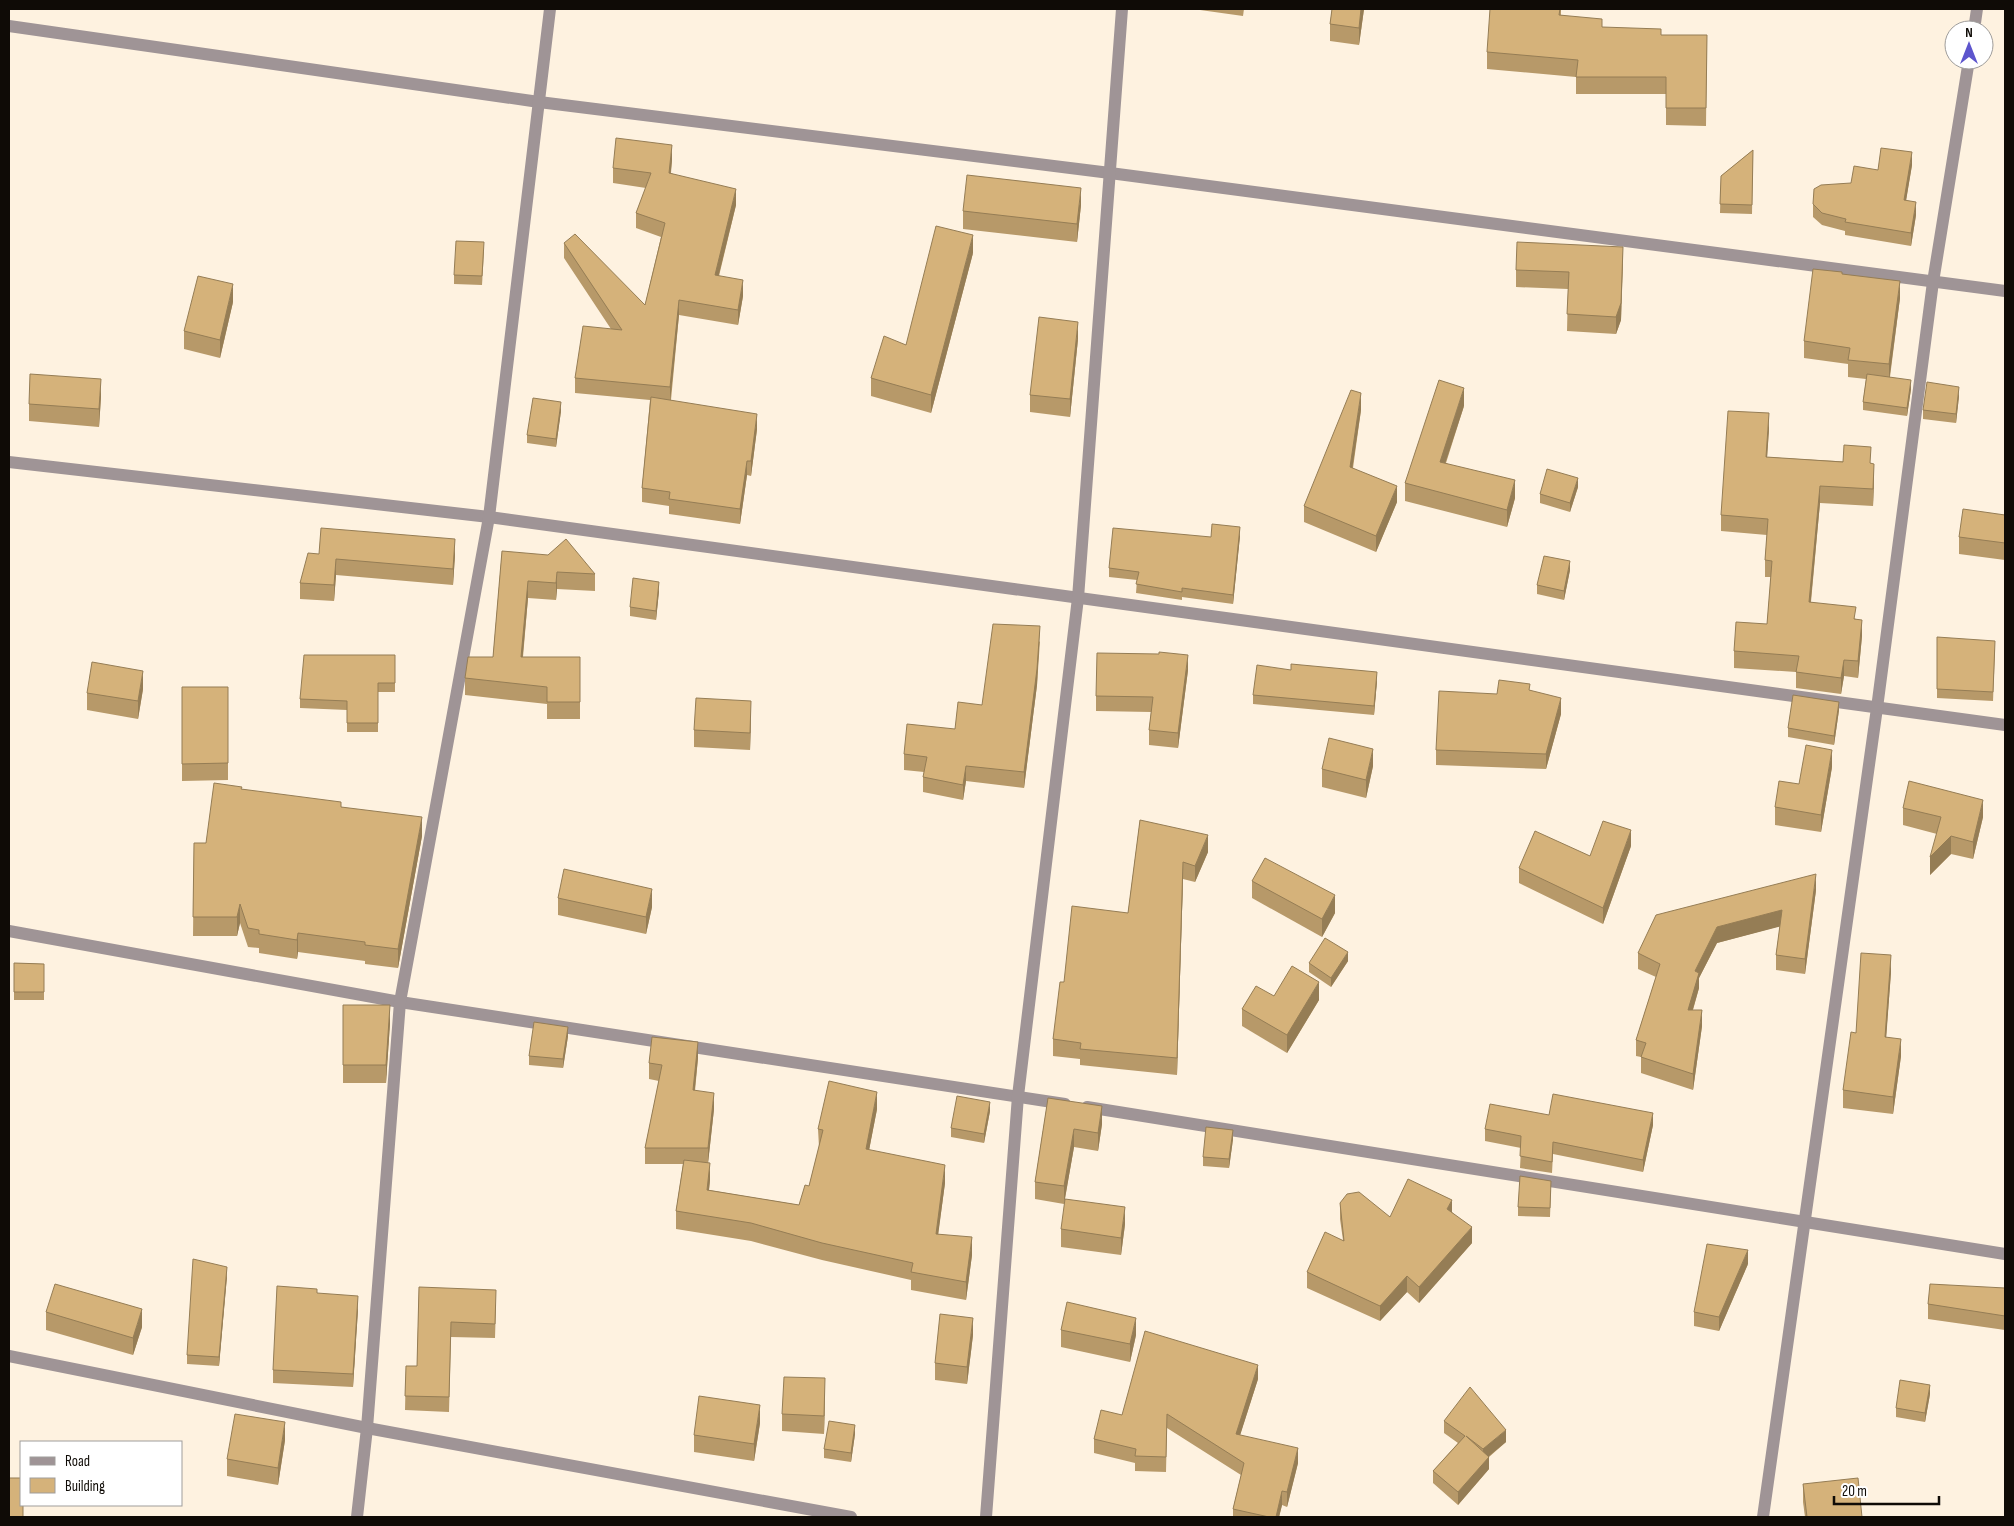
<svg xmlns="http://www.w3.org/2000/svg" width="2014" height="1526" font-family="'Sofia Sans Condensed',sans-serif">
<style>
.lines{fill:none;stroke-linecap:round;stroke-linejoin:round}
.street{stroke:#9f9496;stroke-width:12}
.wall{fill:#b79969}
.shaded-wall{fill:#957d55}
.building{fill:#d5b27a;stroke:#957d55}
</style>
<rect width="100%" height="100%" fill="#fef2e0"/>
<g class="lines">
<g class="street">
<path d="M9,26L539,102L1110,173L2005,291"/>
<path d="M1974,30L1977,9"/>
<path d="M9,462L489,517L2005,725"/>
<path d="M9,931L400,1002L1065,1104"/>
<path d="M1087,1107L2005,1254"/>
<path d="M9,1356L367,1428L851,1517"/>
<path d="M357,1517L367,1428L400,1002L489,517L550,9"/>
<path d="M986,1517L1018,1096L1078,598L1122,9"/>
<path d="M1763,1517L1877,708L1933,282L1969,60"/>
</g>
</g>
<g class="wall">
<path d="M1193,9H1244L1243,16Z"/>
<path d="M1332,9H1364L1359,45L1330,41V24Z"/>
<path d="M1561,9V15L1602,27L1661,35H1707L1706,126L1666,125V94H1576V77L1487,69V52Z"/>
<path d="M1753,150L1752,214L1720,213L1721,176Z"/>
<path d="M672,160L671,173L736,205L719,276L743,296L738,325L679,315L671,400L757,429L751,476L747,475L740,524L669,514V506L642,502V488L650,400L575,393V378L611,329L564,258V243L645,305L661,237L636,228V213L646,188L613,183V168Z"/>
<path d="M1912,165L1906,200L1916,215L1911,246L1845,235V231L1822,225L1813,217V204L1851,183L1878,170Z"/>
<path d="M1081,205L1077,242L963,229V211Z"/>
<path d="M484,251L482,285L454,284V275Z"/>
<path d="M973,253L931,413L871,396V378L906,345Z"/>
<path d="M1623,264L1621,320L1616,334L1567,331L1568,289L1516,287V270Z"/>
<path d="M1842,274L1900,298L1890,377L1911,389L1907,416L1863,410V402L1866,379L1848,377V364L1804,358V341Z"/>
<path d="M233,302L220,358L184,349V331Z"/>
<path d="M1078,339L1070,417L1030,412V395Z"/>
<path d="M101,396L99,427L29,421V404Z"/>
<path d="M1959,396L1956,423L1923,419V410Z"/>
<path d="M1464,406L1446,463L1515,498L1507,527L1405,501V483Z"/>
<path d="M1361,410L1353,468L1397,502L1376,552L1304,522V506Z"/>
<path d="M561,411L556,447L527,443V435Z"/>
<path d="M1769,429L1767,457L1871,463L1874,480L1873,506L1820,503L1811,602L1856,619L1862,636L1858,678L1844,676L1841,694L1796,688V672L1734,668V651L1767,624L1771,577H1765V560L1767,535L1721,531V515Z"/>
<path d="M1578,487L1570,512L1540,503V494Z"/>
<path d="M2005,515V560L1959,554V537Z"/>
<path d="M1240,536L1233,604L1182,597V600L1136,593L1137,580L1109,577V568L1211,537Z"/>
<path d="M502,551L595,574V591L557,589L556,600L528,598L523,657H580V719H547V704L465,695V678L493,657Z"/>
<path d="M319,554L455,555L453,585L336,575L334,601L300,599V583Z"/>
<path d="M1570,570L1564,600L1537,594V585Z"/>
<path d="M659,591L656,620L630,616V607Z"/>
<path d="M1937,637L1995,650L1993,701L1937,698Z"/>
<path d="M1040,641L1037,685L1024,788L966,781L963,800L923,792V777L924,772L904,770V754L955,729L982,705Z"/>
<path d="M395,655V692H378V732H347V710L300,708V699Z"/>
<path d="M1188,670L1178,748L1149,745V730L1151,712L1096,711V696Z"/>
<path d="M1291,670L1377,681L1374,715L1253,704V695Z"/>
<path d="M182,687H228V780L182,781Z"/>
<path d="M143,689L138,719L87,710V693Z"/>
<path d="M1530,690L1561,714L1546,769L1436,765V750L1497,694Z"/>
<path d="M1839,710L1834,745L1788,737V728Z"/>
<path d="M751,719L750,750L694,747V730Z"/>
<path d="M1373,766L1366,798L1322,787V769Z"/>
<path d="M1832,767L1821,832L1775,825V807L1799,784Z"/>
<path d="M242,789L341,807L422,836L398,968L365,964V961L298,952L297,959L259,953V948L248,947L240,923L237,936H193L194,843H206Z"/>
<path d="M1903,808L1983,817L1973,859L1951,854L1930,875L1937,834L1903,825Z"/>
<path d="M1140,820L1208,852L1195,882L1183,879L1177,1075L1080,1065V1059L1053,1056V1039L1064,982L1128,913Z"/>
<path d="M1631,846L1603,924L1519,883V868L1590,856Z"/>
<path d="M1252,881L1335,913L1322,937L1252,898Z"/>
<path d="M1816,890L1805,974L1776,970V955L1780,926L1717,943L1699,978V988L1693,1010L1702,1026L1693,1090L1641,1073V1057L1636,1056V1040L1656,977L1638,969V953Z"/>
<path d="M558,898L652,907L646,934L558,915Z"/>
<path d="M1348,961L1331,987L1309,972V963Z"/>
<path d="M14,963L44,964V1000H14Z"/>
<path d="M1891,972L1886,1037L1901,1056L1893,1114L1843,1108V1090L1856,1033Z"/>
<path d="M1274,996L1319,1000L1287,1053L1242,1026V1009Z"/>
<path d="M343,1005L390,1023L386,1083H343Z"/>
<path d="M568,1036L563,1068L529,1065V1056Z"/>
<path d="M698,1058L695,1091L714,1109L708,1162L710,1180L709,1190L799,1205L809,1186L819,1147L818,1129L877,1109L869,1150L945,1183L938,1234L972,1255L966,1300L911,1290V1280L822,1260L751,1241L676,1229V1211L683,1164H645V1148L659,1081L649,1079V1063Z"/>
<path d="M1048,1098L1102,1124L1098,1151L1074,1147L1064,1204L1035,1199V1182Z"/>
<path d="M990,1111L984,1143L951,1137V1128Z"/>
<path d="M1549,1115L1653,1125L1643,1172L1553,1154L1552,1173L1520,1168L1521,1148L1485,1141V1129Z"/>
<path d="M1233,1139L1229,1168L1203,1166V1157Z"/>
<path d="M1551,1190L1550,1217L1518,1216V1207Z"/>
<path d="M1340,1203L1390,1217L1452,1212L1472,1243L1419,1303L1407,1292L1380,1321L1307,1288V1272L1343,1240L1340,1219Z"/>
<path d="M1125,1224L1121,1255L1061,1247V1229Z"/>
<path d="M1748,1264L1719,1331L1694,1326V1312Z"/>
<path d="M227,1276L219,1366L187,1364V1355Z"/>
<path d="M419,1287L496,1305L495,1338L451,1337L449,1412L405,1410L406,1366H417Z"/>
<path d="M2005,1288V1330L1928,1319V1304Z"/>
<path d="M358,1309L353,1387L273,1383V1370Z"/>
<path d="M46,1312L142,1327L133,1355L46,1330Z"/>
<path d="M1061,1330L1136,1335L1130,1362L1061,1347Z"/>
<path d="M973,1335L967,1384L935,1380V1363Z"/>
<path d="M1258,1379L1240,1435L1298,1463L1287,1507L1282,1505L1279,1517H1233V1509L1241,1475L1167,1428L1166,1472L1135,1471V1463L1094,1453V1439L1122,1415Z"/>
<path d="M1930,1394L1925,1422L1896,1417V1408Z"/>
<path d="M825,1395L824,1434L782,1431V1414Z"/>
<path d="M1444,1421L1506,1442L1489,1457V1469L1458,1505L1433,1483V1471L1458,1443L1444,1433Z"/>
<path d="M760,1423L754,1461L694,1452V1435Z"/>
<path d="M855,1434L851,1462L824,1458V1449Z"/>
<path d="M285,1440L278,1485L227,1476V1459Z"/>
<path d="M1803,1484L1862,1517H1805L1803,1502Z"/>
</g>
<g class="shaded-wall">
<path d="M1361,9H1364L1359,45V28Z"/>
<path d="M672,145V160L669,188V173Z"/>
<path d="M1912,152V165L1904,213V200Z"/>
<path d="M1081,188V205L1077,242V224Z"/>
<path d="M736,189V205L715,290V275Z"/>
<path d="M1916,202V215L1911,246V233Z"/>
<path d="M973,235V253L931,413V395Z"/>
<path d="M1623,247L1621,320L1616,334V317Z"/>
<path d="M743,280V296L738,325V310Z"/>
<path d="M1900,281V298L1889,381V364Z"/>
<path d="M233,284V302L220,358V340Z"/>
<path d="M679,300V315L670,402V387Z"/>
<path d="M1078,322V339L1070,417V399Z"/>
<path d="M101,379V396L99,427V409Z"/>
<path d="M1911,380V389L1907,416V408Z"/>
<path d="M1959,387V396L1956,423V414Z"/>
<path d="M1464,388V406L1440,479V462Z"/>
<path d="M1361,393V410L1350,483V467Z"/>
<path d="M561,402V411L556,447V439Z"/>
<path d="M1769,413V429L1766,473V457Z"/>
<path d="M757,414V429L751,476V461Z"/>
<path d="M747,461V475L740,524V509Z"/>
<path d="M1874,464V480L1873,506V489Z"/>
<path d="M1578,478V487L1570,512V503Z"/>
<path d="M1515,480V498L1507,527V510Z"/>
<path d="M1397,486V502L1376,552V536Z"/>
<path d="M1820,486V503L1809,619V602Z"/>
<path d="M1240,527V536L1233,604V595Z"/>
<path d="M455,539V555L453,585V569Z"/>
<path d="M336,559V575L334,601V585Z"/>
<path d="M1570,561V570L1564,600V591Z"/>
<path d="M557,572V589L556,600V583Z"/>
<path d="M528,581V598L521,674V657Z"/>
<path d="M659,582V591L656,620V611Z"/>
<path d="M1862,620V636L1858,678V661Z"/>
<path d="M1040,626L1037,685L1024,788V772Z"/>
<path d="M1188,655V670L1178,748V733Z"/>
<path d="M1844,660V676L1841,694V678Z"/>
<path d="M143,671V689L138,719V701Z"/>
<path d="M1377,672V681L1374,715V706Z"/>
<path d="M1561,698V714L1546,769V754Z"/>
<path d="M751,701V719L750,750V733Z"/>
<path d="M1839,702V710L1834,745V736Z"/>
<path d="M1373,749V766L1366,798V780Z"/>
<path d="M1832,750V767L1821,832V815Z"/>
<path d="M966,766V781L963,800V785Z"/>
<path d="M1983,800V817L1973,859V842Z"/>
<path d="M422,817V836L398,968V949Z"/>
<path d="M1631,830V846L1603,924V908Z"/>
<path d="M1208,835V852L1195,882V866Z"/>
<path d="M1951,836V854L1930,875V857Z"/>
<path d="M1183,862V879L1177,1075V1058Z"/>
<path d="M1816,874V890L1805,974V959Z"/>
<path d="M652,889V907L646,934V917Z"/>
<path d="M1335,895V913L1322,937V919Z"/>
<path d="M240,904V923L237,936V917Z"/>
<path d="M1782,910V926L1717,943L1699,978V988L1688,1026V1010L1695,971L1717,927Z"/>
<path d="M298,933V952L297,959V940Z"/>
<path d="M1348,952V961L1331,987V978Z"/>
<path d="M1891,955V972L1885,1054V1037Z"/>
<path d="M1319,982V1000L1287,1053V1035Z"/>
<path d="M390,1005V1023L386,1083V1065Z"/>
<path d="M1702,1010V1026L1693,1090V1074Z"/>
<path d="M568,1027V1036L563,1068V1059Z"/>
<path d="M1901,1039V1056L1893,1114V1097Z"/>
<path d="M698,1042V1058L693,1106V1090Z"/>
<path d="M877,1092V1109L866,1166V1149Z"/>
<path d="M714,1093V1109L708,1164V1148Z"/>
<path d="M990,1102V1111L984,1143V1134Z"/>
<path d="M1102,1106V1124L1098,1151V1133Z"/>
<path d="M1653,1113V1125L1643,1172V1160Z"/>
<path d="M1074,1129V1147L1064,1204V1186Z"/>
<path d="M1233,1130V1139L1229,1168V1159Z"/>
<path d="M710,1163V1180L707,1207V1190Z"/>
<path d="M945,1165V1183L936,1251V1234Z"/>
<path d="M1452,1200V1216L1447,1209Z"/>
<path d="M1125,1207V1224L1121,1255V1238Z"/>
<path d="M1472,1227V1243L1419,1303V1287Z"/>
<path d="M972,1237V1255L966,1300V1282Z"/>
<path d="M1748,1250V1264L1719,1331V1317Z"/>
<path d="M227,1267V1276L219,1366V1357Z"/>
<path d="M1407,1276V1292L1380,1321V1306Z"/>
<path d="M358,1296V1309L353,1387V1374Z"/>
<path d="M142,1309V1327L133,1355V1338Z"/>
<path d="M973,1318V1335L967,1384V1367Z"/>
<path d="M1136,1318V1335L1130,1362V1344Z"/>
<path d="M1258,1365V1379L1236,1448V1434Z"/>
<path d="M825,1378V1395L824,1434V1416Z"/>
<path d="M1930,1385V1394L1925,1422V1413Z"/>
<path d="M760,1405V1423L754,1461V1444Z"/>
<path d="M285,1422V1440L278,1485V1468Z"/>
<path d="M855,1425V1434L851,1462V1453Z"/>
<path d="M1506,1430V1442L1483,1461V1449Z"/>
<path d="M1298,1448V1463L1287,1507V1492Z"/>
<path d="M1489,1457V1469L1458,1505V1492Z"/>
<path d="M1282,1491V1505L1279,1517H1276Z"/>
</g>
<g class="building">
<path d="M1332,9H1361L1359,28L1330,24Z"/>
<path d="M1490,9H1560L1559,15L1602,19V27L1661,29V35H1707L1706,108H1666V77H1576L1578,60L1487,52Z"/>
<path d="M616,138L672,145L669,173L736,189L715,275L743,280L738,310L679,300L670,387L575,378L583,326L622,330L564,243L575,234L645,305L665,223L636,213L651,173L613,168Z"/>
<path d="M1881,148L1912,152L1904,200L1916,202L1911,233L1845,222L1846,219L1822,213L1813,204L1814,189L1821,185L1851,183L1854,166L1878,170Z"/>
<path d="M1753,150L1752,205L1720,204L1721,176Z"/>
<path d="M967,175L1081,188L1077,224L963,211Z"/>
<path d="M936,226L973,235L931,395L871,378L884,336L906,345Z"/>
<path d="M456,241L484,242L482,276L454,275Z"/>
<path d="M1517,242L1623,247L1621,303L1616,317L1567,314L1569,272L1516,270Z"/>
<path d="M1813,269L1842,272V274L1900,281L1889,364L1848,360L1850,348L1804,341Z"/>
<path d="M198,276L233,284L220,340L184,331Z"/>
<path d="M1039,317L1078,322L1070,399L1030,395Z"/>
<path d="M30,374L101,379L99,409L29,404Z"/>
<path d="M1867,374L1911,380L1907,408L1863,402Z"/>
<path d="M1439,380L1464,388L1440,462L1515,480L1507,510L1405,483Z"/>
<path d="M1927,382L1959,387L1956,414L1923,410Z"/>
<path d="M1351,390L1361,393L1350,467L1397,486L1376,536L1304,506Z"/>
<path d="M651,397L757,414L751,461H747L740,509L669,499L670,492L642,488Z"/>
<path d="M533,398L561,402L556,439L527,435Z"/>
<path d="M1728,411L1769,413L1766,457L1843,462L1844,445L1871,447L1870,463L1874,464L1873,489L1820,486L1809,602L1856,607L1854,619L1862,620L1858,661L1844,660L1841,678L1796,672L1799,656L1734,651L1736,622L1767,624L1772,561L1765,560L1768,519L1721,515Z"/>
<path d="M1547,469L1578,478L1570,503L1540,494Z"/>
<path d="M1963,509L2005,515V543L1959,537Z"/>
<path d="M1212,524L1240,527L1233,595L1182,588V592L1136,584L1139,572L1109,568L1113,528L1211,537Z"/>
<path d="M321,528L455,539L453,569L336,559L334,585L300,583L308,553L319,554Z"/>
<path d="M566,539L595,574L557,572L556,583L528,581L521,657H580V702H547V687L465,678L468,657H493L502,551L548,555Z"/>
<path d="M1544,556L1570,561L1564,591L1537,585Z"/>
<path d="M633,578L659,582L656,611L630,607Z"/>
<path d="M993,624L1040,626L1037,669L1024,772L966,766L963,785L923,777L927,757L904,754L907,724L955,729L958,702L982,705Z"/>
<path d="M1937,637L1995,641L1993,692L1937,689Z"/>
<path d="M1159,652L1188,655L1178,733L1149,730L1153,697L1096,696L1097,653L1159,654Z"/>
<path d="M304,655H395V683H378V723H347V701L300,699Z"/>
<path d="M92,662L143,671L138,701L87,693Z"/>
<path d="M1291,664L1377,672L1374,706L1253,695L1257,665L1291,670Z"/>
<path d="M1499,680L1530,684L1529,690L1561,698L1546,754L1436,750L1439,691L1497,694Z"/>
<path d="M182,687H228V763L182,764Z"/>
<path d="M1793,695L1839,702L1834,736L1788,728Z"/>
<path d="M696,698L751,701L750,733L694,730Z"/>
<path d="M1329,738L1373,749L1366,780L1322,769Z"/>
<path d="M1806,745L1832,750L1821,815L1775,807L1779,781L1799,784Z"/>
<path d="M1909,781L1983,800L1973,842L1951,836L1930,857L1941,817L1903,808Z"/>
<path d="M214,783L242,787L241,789L341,802V807L422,817L398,949L365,945V942L298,933L297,940L259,934V930L248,928L240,904L237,917H193L194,843H206Z"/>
<path d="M1140,820L1208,835L1195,866L1183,862L1177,1058L1080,1049L1081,1043L1053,1039L1060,982H1064L1072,906L1128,913Z"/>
<path d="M1603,821L1631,830L1603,908L1519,868L1535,831L1590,856Z"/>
<path d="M1265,858L1335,895L1322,919L1252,881Z"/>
<path d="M564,869L652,889L646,917L558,898Z"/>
<path d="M1816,874L1805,959L1776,955L1782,910L1717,927L1695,971L1699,973L1688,1010H1702L1693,1074L1641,1057L1646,1043L1636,1040L1660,964L1638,953L1656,915Z"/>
<path d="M1325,938L1348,952L1331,978L1309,963Z"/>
<path d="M1861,953L1891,955L1885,1037L1901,1039L1893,1097L1843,1090L1851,1032L1856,1033Z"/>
<path d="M14,963L44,964V992H14Z"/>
<path d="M1292,966L1319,982L1287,1035L1242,1009L1256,986L1274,996Z"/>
<path d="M343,1005H390L386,1065H343Z"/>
<path d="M534,1022L568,1027L563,1059L529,1056Z"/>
<path d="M652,1037L698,1042L693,1090L714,1093L708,1148H645L662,1065L649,1063Z"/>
<path d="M829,1081L877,1092L866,1149L945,1165L936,1234L972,1237L966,1282L911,1272L913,1263L822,1243L751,1223L676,1211L684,1160L710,1163L707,1190L799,1205L805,1185L809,1186L823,1130L818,1129Z"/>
<path d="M1553,1094L1653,1113L1643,1160L1553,1142L1552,1162L1520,1156L1521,1136L1485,1129L1490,1104L1549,1115Z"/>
<path d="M957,1096L990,1102L984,1134L951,1128Z"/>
<path d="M1048,1098L1102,1106L1098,1133L1074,1129L1064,1186L1035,1182Z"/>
<path d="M1206,1127L1233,1130L1229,1159L1203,1157Z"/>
<path d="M1520,1176L1551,1181L1550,1208L1518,1207Z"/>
<path d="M1408,1179L1452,1200L1447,1209L1472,1227L1419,1287L1407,1276L1380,1306L1307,1272L1325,1232L1344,1241L1340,1203L1347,1194L1359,1192L1390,1217Z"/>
<path d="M1065,1199L1125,1207L1121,1238L1061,1229Z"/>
<path d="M1707,1244L1748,1250L1719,1317L1694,1312Z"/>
<path d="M193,1259L227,1267L219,1357L187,1355Z"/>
<path d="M55,1284L142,1309L133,1338L46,1312Z"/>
<path d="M1930,1284L2005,1288V1316L1928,1304Z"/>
<path d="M277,1286L317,1289V1293L358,1296L353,1374L273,1370Z"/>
<path d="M419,1287L496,1290L495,1324L451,1322L449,1397L405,1396L406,1366H417Z"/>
<path d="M1067,1302L1136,1318L1130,1344L1061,1330Z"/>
<path d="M940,1314L973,1318L967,1367L935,1363Z"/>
<path d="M1145,1331L1258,1365L1236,1434L1298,1448L1287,1492L1282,1491L1276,1517H1269L1233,1509L1244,1463L1167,1414L1166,1457L1135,1456L1136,1449L1094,1439L1101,1410L1122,1415Z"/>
<path d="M784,1377L825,1378L824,1416L782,1414Z"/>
<path d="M1900,1380L1930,1385L1925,1413L1896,1408Z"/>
<path d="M1470,1387L1506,1430L1483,1449L1466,1436L1489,1457L1458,1492L1433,1471L1465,1436L1444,1421Z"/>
<path d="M699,1396L760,1405L754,1444L694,1435Z"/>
<path d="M235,1414L285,1422L278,1468L227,1459Z"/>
<path d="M829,1421L855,1425L851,1453L824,1449Z"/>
<path d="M9,1478H21V1505H23V1517H9Z"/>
<path d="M1858,1478L1862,1517H1807L1803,1484Z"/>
</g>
<rect width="2014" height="1526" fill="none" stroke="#0f0b06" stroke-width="20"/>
<rect x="20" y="1441" width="162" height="65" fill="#ffffff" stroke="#9f9d9b"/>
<rect x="30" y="1457" width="25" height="8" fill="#9f9496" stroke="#9f9d9b"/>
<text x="65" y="1466" font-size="15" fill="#0f0b06">Road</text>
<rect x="30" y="1478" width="25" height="15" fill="#d5b27a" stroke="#9f9d9b"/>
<text x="65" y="1491" font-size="15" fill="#0f0b06">Building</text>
<g transform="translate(1969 45)"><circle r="24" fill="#ffffff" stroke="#9f9d9b"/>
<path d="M0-4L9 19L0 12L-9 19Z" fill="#5d55cd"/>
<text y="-8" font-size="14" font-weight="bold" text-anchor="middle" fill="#0f0b06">N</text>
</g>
<path d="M1834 1496v8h105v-8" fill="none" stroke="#0f0b06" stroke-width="2.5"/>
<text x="1842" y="1496" font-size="15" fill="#0f0b06" stroke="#ffffff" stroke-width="4" paint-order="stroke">20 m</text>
</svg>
